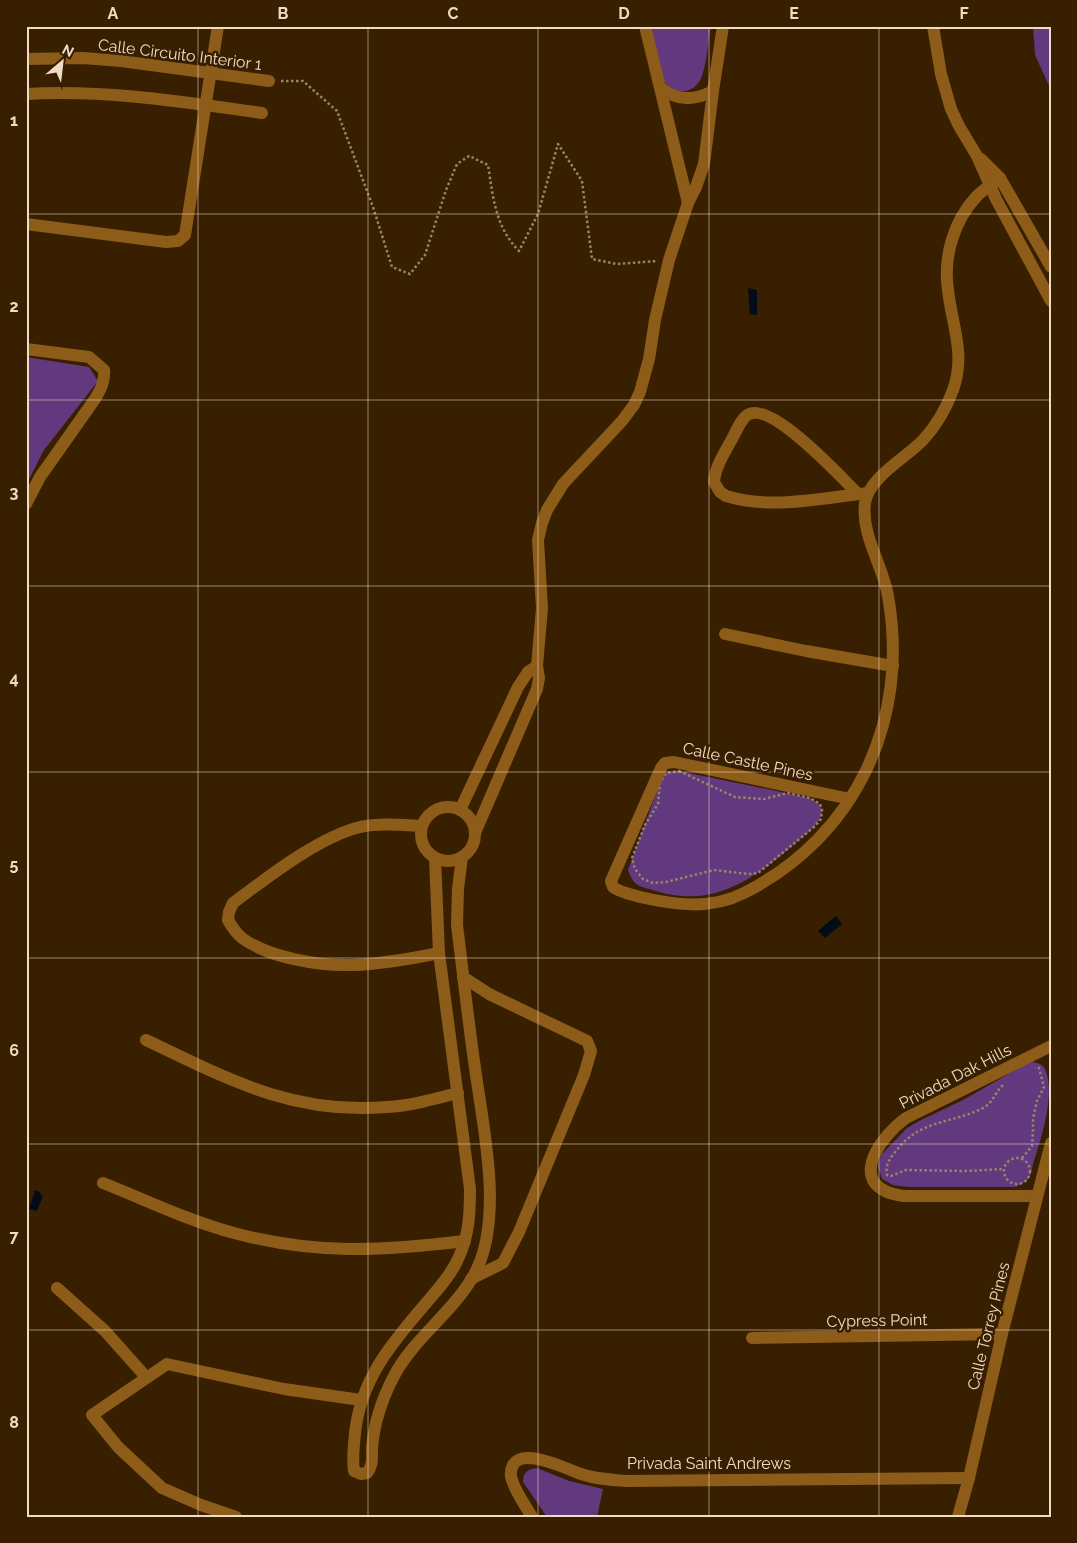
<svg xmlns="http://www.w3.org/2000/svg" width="1077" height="1543" font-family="Raleway,sans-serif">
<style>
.green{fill:#62387f}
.water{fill:#020c19}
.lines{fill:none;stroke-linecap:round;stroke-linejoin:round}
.path{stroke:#998369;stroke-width:2.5;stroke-dasharray:2.5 2.5;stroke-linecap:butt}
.minor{stroke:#8d5c19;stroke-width:12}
.grid{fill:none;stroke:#f0dcc6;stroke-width:1;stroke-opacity:0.55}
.labels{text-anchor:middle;stroke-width:5;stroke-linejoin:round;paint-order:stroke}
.street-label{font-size:16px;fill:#f0dcc6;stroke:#371f00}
.neatline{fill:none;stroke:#f0dcc6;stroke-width:2}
.grid-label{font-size:16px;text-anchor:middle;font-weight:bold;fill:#f0dcc6}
</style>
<rect width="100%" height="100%" fill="#371f00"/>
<g class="green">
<path d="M648,26H711C708,42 707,61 702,76C699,84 693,90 685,91C656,94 653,47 648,26Z"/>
<path d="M1033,26H1051V90L1035,55Z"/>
<path d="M26,357L89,367L98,381L44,450L26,485Z"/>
<path d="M679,771L810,798C825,807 825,813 814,827C768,867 722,912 656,891C639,886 634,887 628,870L660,783L666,773Z"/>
<path d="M1032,1062C1038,1063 1042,1064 1045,1069C1056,1093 1041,1140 1033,1164C1032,1168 1031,1175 1029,1178C1026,1182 1020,1185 1016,1187H908L893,1185L882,1179L878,1167L881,1155L907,1128L921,1120L963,1100L1024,1065Z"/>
<path d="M537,1468L569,1481L603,1489L597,1517H547L523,1482C523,1472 528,1469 537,1468Z"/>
</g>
<g class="water">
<path d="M748,288L757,290V315L750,314Z"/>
<path d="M836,916L842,924L825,938L818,931Z"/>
<path d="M35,1190L40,1192L41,1195L43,1196L37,1211L29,1209Z"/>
</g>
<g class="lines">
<g class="path">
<path d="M281,81H303L337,111L373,207L392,267L410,274L425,255L446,190L457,164L469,156L488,165C493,196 495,227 519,251L538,214L558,144L582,181L592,259L617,264L657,261"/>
<path d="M679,771L735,797L764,799L788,793L810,798L820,804L822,810L821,819L814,827L758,873L748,874L714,870L666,882L653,883L643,879L635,869L632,858L645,825L658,804L660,783L666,773Z"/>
<path d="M1003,1085C995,1092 994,1102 983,1108C952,1124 920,1119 896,1151C890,1158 885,1165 887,1175L891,1176L906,1170L965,1171L1004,1169"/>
<circle cx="1017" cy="1171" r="13"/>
<path d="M1022,1158L1032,1146L1033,1131V1119L1037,1101L1044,1087L1039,1068H1035"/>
</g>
<g class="minor">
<path d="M645,26L688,203"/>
<path d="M933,26L941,74L951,109L959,126L977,156L996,199L1051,301"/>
<path d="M26,59L83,58L121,61L269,81"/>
<path d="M660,87C676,101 694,101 713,91"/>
<path d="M26,94C105,89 184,102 262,113"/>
<path d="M981,159L1000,178L1051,267"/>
<path d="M26,224L166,242L178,241L185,235L218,26"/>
<path d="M26,349L89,357L104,370C105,381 101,389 95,399L40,477L26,504"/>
<path d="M858,494C841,477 773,403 749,414C741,418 736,432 732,439C725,452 715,467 714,482L720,492L726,496C772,510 821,498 868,493"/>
<path d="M725,634L806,651L893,666"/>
<path d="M850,799L674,762L665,763L661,768L611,881L613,887C621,893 631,894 640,897C675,905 711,910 744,893C857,836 910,719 888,596C883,565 861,536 865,503C869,477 906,458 923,440C937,425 946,409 953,390C966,354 952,326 948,290C943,257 954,220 977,196C984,189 993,184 1000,178"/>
<circle cx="448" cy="834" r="27"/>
<path d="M460,810L518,687L528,672L537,666"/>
<path d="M421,826C401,825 380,823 360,827C319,837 268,877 233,903L229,912L228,920C232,927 236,933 242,938C269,958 320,966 352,965C382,964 410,959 439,953"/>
<path d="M475,833L537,689L539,678L537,666L542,608L538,540L542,523L547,510L563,484L622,421L634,405L640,392L649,359L655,320L669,260L688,203L696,187L704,164L713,91L723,26"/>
<path d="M435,858L439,953L470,1189C470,1214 469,1236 458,1259C451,1275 438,1289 427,1302C392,1343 361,1378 355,1433C354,1445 352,1459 354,1471L361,1474L367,1473C373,1466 372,1457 372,1448C374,1422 382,1399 394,1376C415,1336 457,1310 477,1269C503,1213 483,1127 475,1068C468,1020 463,973 457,925L458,889L462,857"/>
<path d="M463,977L489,994L587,1041L591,1051L584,1075L519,1232L503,1263L471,1279"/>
<path d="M146,1040C228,1079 293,1115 387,1107C411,1106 434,1099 458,1093"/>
<path d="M103,1183C146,1200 189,1221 234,1233C316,1255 382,1251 465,1241"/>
<path d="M1037,1196H903C846,1188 876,1140 906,1118L1051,1046"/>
<path d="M57,1288L105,1331L146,1377"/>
<path d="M752,1338L1002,1334"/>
<path d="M236,1517L201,1505L162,1488L118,1447L92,1415L167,1364L284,1389L361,1400"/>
<path d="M532,1517C525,1505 516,1493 512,1480C510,1475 511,1469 513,1465C523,1447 567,1469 581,1474C596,1479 611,1480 627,1481L969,1478"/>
<path d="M958,1517L969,1478L1002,1334L1051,1143"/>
</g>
</g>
<path class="grid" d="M198,26V1517M368,26V1517M538,26V1517M709,26V1517M879,26V1517M26,214H1051M26,400H1051M26,586H1051M26,772H1051M26,958H1051M26,1144H1051M26,1330H1051"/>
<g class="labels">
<g class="street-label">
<text transform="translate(180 54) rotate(7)" y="6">Calle Circuito Interior 1</text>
<text transform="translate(748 761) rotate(12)" y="6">Calle Castle Pines</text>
<text transform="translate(955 1076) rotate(-27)" y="6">Privada Dak Hills</text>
<text transform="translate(877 1320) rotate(-1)" y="6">Cypress Point</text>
<text transform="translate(988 1326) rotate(-76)" y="6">Calle Torrey Pines</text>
<text x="709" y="1469">Privada Saint Andrews</text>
</g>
</g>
<rect width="1077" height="1543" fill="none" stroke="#371f00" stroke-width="55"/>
<g transform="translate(62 62) rotate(28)" stroke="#371f00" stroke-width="4" paint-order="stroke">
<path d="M0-4L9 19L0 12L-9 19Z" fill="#f0dcc6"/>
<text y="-8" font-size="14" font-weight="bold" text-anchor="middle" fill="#f0dcc6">N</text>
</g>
<rect x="28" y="28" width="1022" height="1488" class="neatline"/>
<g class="grid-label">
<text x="113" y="19">A</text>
<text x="283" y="19">B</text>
<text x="453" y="19">C</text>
<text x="624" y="19">D</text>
<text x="794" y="19">E</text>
<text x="964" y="19">F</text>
<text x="14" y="126">1</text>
<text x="14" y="312">2</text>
<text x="14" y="498">3</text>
<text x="14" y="684">4</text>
<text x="14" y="870">5</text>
<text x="14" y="1056">6</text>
<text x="14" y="1242">7</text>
<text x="14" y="1428">8</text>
</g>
</svg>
